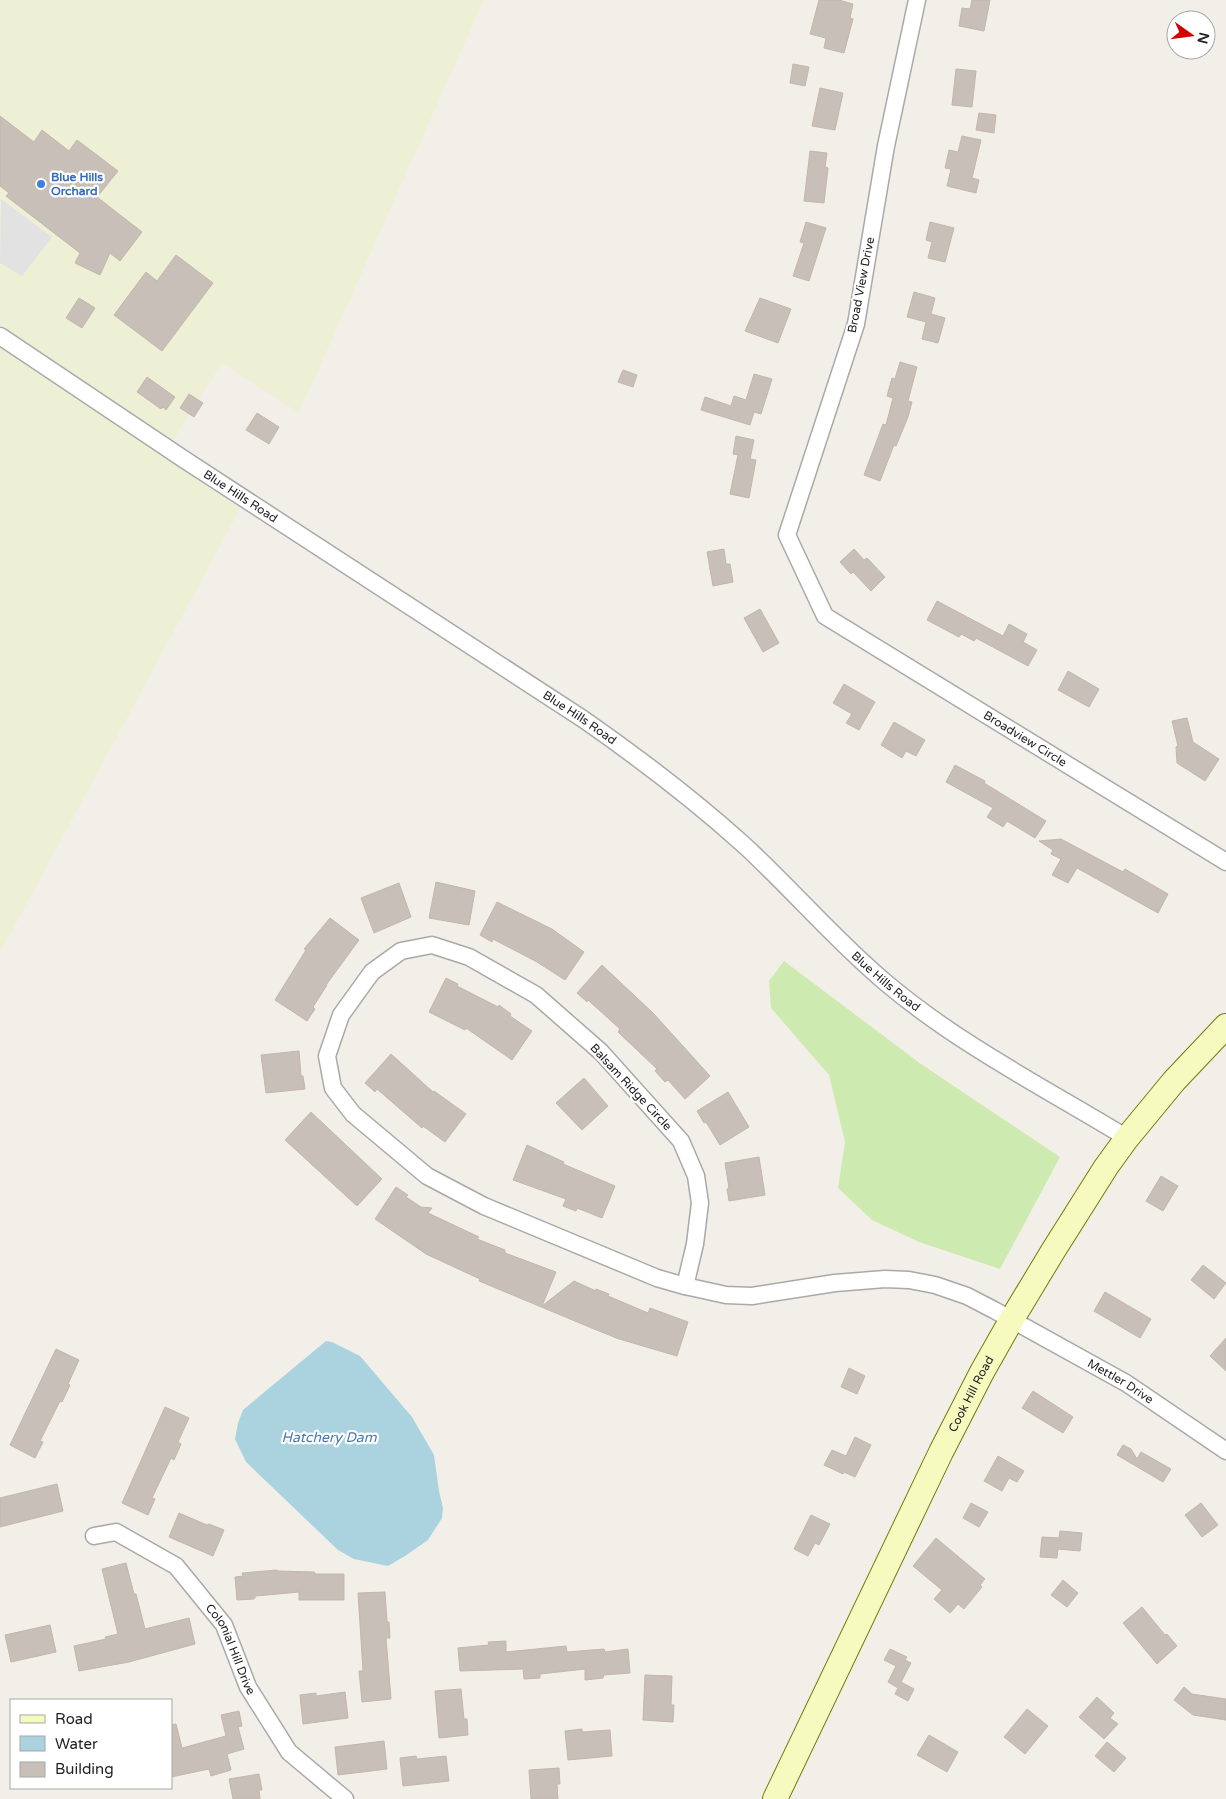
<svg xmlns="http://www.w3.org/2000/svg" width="1226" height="1799" font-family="'Varela Round',sans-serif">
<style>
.farmland{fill:#eef0d5}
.grass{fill:#cdebb0}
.parking{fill:#e2e2e2}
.water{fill:#aad3df}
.building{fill:#c7bfb8;stroke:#c4b6ab}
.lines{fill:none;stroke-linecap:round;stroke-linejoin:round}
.street-casing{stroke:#a9a9a9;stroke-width:19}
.secondary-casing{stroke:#707d05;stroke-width:26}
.street{stroke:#fff;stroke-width:16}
.secondary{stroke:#f7fabf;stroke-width:24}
.shop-dot{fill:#3f7fe0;stroke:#fff;stroke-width:2}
.labels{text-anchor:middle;stroke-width:4.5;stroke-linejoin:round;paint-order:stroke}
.shop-label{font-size:12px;font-weight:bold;fill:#366cbe;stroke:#fff;text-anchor:start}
.street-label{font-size:12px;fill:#222;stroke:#fff}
.water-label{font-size:14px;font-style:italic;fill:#4a7aab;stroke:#fff}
</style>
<rect width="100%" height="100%" fill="#f2efe9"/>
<g class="farmland">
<path d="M0,0H484L299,413L222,363L172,442L0,325Z"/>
<path d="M0,344L240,509L0,953Z"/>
</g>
<path class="grass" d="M784,961L921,1064L1060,1157L1000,1269L919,1242L872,1220L838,1188L845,1142L829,1075L771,1008L769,981Z"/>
<path class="parking" d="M1,199L52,237L22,276L0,263Z"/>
<path class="water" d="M326,1341L332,1342L360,1356L412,1417L434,1455L439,1491L443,1508L442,1518L428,1540L405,1556L388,1566L354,1559L338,1550L246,1462L235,1439L238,1423L243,1410Z"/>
<g class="building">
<path d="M819,0H839L853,4L850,18L853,19L844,53L824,48L826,38L810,34Z"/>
<path d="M972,0H990L984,31L959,26L962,8L970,9Z"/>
<path d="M793,64L809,67L805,86L790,83Z"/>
<path d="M956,69L976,71L972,107L952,105Z"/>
<path d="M820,88L843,93L835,130L812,126Z"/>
<path d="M979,113L996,115L994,133L976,130Z"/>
<path d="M0,116L34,142L42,130L69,151L77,140L118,171L97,197L142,232L120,261L110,253L100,275L75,263L80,253L6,196L9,193L0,186Z"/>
<path d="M962,136L981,140L972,178L979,180L976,193L947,186L951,169L945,168L949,150L958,152Z"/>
<path d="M810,151L827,153L825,167L828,168L824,203L804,201Z"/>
<path d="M806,222L826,228L809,281L793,276L804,243L800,242Z"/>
<path d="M930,222L954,228L945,262L928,258L932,242L926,240Z"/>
<path d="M176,255L213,283L162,351L114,315L146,272L157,281Z"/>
<path d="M914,292L935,298L931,314L945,318L938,343L922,339L926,322L907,317Z"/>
<path d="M79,298L95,308L82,328L66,318Z"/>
<path d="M760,298L791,309L778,343L745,331Z"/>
<path d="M900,362L917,367L908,401L912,402L908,417L896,446L894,445L880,481L864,475L883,424L886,425L893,398L887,396L892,378L895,379Z"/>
<path d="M623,370L637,375L633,387L618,382Z"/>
<path d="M754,374L772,379L761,414L754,412L750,425L701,410L705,397L731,406L734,396L746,400Z"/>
<path d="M147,377L175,397L166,410L163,407L161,409L137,392Z"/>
<path d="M189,394L203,403L194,417L180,408Z"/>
<path d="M257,413L279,427L269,444L246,430Z"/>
<path d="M736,436L754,440L750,459L756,460L749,498L730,494L738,455L733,454Z"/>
<path d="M724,549L726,564H730L733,582L713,586L707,552Z"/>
<path d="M854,549L864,560L867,558L885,577L871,591L853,572L851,574L840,562Z"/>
<path d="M937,601L1003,636L1009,624L1027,634L1023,642L1037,650L1028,666L976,638L974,641L961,634L959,637L927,620Z"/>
<path d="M760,609L779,643L763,652L744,618Z"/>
<path d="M1068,671L1099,689L1089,707L1058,690Z"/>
<path d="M844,684L875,702L859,730L846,723L852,714L833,703Z"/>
<path d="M1187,718L1193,742L1219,759L1205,781L1177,763L1176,747L1178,746L1172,721Z"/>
<path d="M894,722L925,740L916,756L906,751L902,758L881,745Z"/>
<path d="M955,765L985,781L984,783L1046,821L1035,838L1007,821L1003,827L987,817L993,808L946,782Z"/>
<path d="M1061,839L1123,872L1125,869L1168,894L1158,913L1077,868L1068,883L1052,875L1061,859L1051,854L1053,850L1039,841Z"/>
<path d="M436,882L475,891L469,925L429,918Z"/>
<path d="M399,883L411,917L374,933L361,898Z"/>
<path d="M497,902L552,929L584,952L565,980L537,962L493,939L492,942L480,935Z"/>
<path d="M330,918L359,940L326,985H327L313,1007L315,1009L307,1021L275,1000L306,950L304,949Z"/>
<path d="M602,965L654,1014L710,1076L685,1099L668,1080L665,1082L655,1071L657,1069L618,1032L620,1029L588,1000L587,1002L577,993Z"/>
<path d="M446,978L458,984L457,986L498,1007L499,1005L511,1014L510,1016L532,1031L512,1060L466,1028L465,1030L429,1012Z"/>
<path d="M299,1051L301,1076H303L305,1089L266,1093L261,1055Z"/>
<path d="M391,1054L433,1092L434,1091L466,1114L445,1142L423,1126L422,1128L377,1089L375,1092L365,1083Z"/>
<path d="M584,1078L608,1106L582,1130L556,1103Z"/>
<path d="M728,1092L749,1127L720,1145L706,1122L704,1123L697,1111Z"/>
<path d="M311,1112L382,1179L357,1206L285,1140Z"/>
<path d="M527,1145L564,1162L563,1164L615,1186L602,1218L577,1208L576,1211L563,1206L566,1199L513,1180Z"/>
<path d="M759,1157L765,1195L729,1201L727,1189L729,1188L725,1163Z"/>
<path d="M1161,1176L1178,1186L1163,1211L1146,1201Z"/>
<path d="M396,1187L408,1195L406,1197L421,1207L432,1208L428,1213L479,1237L477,1239L505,1250V1253L556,1272L542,1306L574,1281L596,1291V1289L609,1294L608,1296L648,1313L650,1308L688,1322L677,1356L619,1339L594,1329L479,1281L480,1279L426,1254L375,1219Z"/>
<path d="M1203,1265L1226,1283L1214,1299L1191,1280Z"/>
<path d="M1105,1292L1151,1319L1140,1338L1094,1311Z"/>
<path d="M1226,1338V1371L1210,1356Z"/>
<path d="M56,1349L79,1360L68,1384L70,1385L62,1402L60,1401L40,1441L43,1442L35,1458L10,1445Z"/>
<path d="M849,1368L865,1376L857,1394L841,1387Z"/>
<path d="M1033,1391L1073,1417L1063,1433L1022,1408Z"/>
<path d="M165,1407L189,1418L178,1442L181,1444L174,1460L171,1458L152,1498L155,1499L148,1515L122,1503Z"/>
<path d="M855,1437L871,1445L855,1477L844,1472L843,1474L824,1465L832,1450L846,1456Z"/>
<path d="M1123,1445L1131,1449L1137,1459L1141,1452L1171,1469L1163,1482L1117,1455Z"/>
<path d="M998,1456L1024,1471L1017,1482L1009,1478L1002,1491L984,1481Z"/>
<path d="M57,1484L63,1511L0,1527V1498Z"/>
<path d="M971,1503L988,1512L979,1527L963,1518Z"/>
<path d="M1201,1503L1218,1525L1202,1537L1185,1515Z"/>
<path d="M179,1513L207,1525L209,1524L224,1530L213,1556L169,1537Z"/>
<path d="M811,1515L830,1524L819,1545L815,1543L808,1556L794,1549Z"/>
<path d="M1060,1531L1082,1533L1080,1551L1058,1549L1057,1558L1040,1557L1042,1537L1059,1538Z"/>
<path d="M936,1538L985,1579L980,1585L982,1587L964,1609L958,1604L950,1613L934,1599L942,1590L913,1566Z"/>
<path d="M126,1563L134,1594H136L145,1629L189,1618L195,1644L129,1662L79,1671L74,1646L106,1639L105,1637L118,1634L102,1569Z"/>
<path d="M277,1570V1571L314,1572L316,1574H344V1600H299V1592L256,1596L254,1599L237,1600L235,1577L243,1576L242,1573Z"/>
<path d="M1063,1580L1078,1593L1067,1607L1051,1595Z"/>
<path d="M385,1592L387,1622H389L390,1638H386L391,1699L362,1702L359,1671H363L358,1593Z"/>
<path d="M1142,1607L1165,1635L1167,1634L1177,1646L1157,1664L1123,1623Z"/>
<path d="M50,1625L56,1652L11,1662L5,1635Z"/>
<path d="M506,1641V1652L566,1646L567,1652L604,1649L605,1652L628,1649L630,1673L604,1675L603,1678L585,1680V1669L540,1674V1678L524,1679L523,1669L460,1671L458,1648L489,1645L488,1642Z"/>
<path d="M890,1649L907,1657L905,1660L911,1663L901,1682L914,1689L908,1701L895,1694L898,1688L888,1682L896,1666L884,1660Z"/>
<path d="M645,1675L672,1676L671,1705H674L673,1722L643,1720Z"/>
<path d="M1184,1687L1192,1694L1226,1699V1720L1193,1715L1174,1700Z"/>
<path d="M461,1689L464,1719H467L468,1735L439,1738L435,1691Z"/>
<path d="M345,1692L348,1718L303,1724L300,1695L316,1693V1696Z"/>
<path d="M1097,1697L1114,1713L1110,1718L1118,1724L1104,1739L1079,1717Z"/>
<path d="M1027,1709L1048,1726L1025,1754L1004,1737Z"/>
<path d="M239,1711L242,1726L238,1727L244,1749L227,1754L231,1770L211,1776L209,1769L171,1777V1725L176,1724L182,1748L226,1736L221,1715Z"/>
<path d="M582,1729V1732L610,1730L612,1756L568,1760L565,1731Z"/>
<path d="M929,1735L958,1752L947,1772L917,1755Z"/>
<path d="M384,1741L387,1769L338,1775L335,1747Z"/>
<path d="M1107,1742L1126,1758L1114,1772L1095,1756Z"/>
<path d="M416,1756L417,1759L446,1756L449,1781L403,1786L400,1758Z"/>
<path d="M559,1768L560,1784H557L558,1799H531L529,1770Z"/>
<path d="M259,1774L262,1790H259L260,1799H233L229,1779Z"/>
</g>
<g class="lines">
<defs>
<g id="street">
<path id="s1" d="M917,0L886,146L856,324L787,535L825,616L1226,862"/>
<path id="s2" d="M0,336L185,460L583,719C639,758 693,799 744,845C792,889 835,940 885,982C958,1044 1045,1088 1127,1138"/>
<path d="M432,945L469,957L536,995L601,1052L681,1141L696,1176L700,1203L695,1244L685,1286L657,1278L484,1206L427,1176L353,1114L333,1088L327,1056L341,1015L372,972L401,951Z"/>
<path id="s3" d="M685,1286L726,1295L752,1296L835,1283L885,1279L909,1280L935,1285L967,1296L994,1310L1126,1383L1226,1451"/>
<path id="s4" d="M94,1536L116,1532L176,1566L224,1625L248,1687L289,1752L345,1799"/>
</g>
<g id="secondary">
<path id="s5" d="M775,1799L941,1452L982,1372L1012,1319L1053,1251L1106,1167L1127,1138L1174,1081L1226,1026"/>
</g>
</defs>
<use href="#street" class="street-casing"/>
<use href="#secondary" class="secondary-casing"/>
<use href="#street" class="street"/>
<use href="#secondary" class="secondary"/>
</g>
<circle class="shop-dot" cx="41" cy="184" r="5"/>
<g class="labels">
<g class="shop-label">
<text x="51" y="181">Blue Hills<tspan x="51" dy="14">Orchard</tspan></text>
</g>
<g class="street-label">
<text transform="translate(861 285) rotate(-79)" y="4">Broad View Drive</text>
<text dy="4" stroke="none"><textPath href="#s2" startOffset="289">Blue Hills Road</textPath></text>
<text dy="4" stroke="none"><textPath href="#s2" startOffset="694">Blue Hills Road</textPath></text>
<text dy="4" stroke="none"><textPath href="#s1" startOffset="876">Broadview Circle</textPath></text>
<text dy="4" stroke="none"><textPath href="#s2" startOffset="1099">Blue Hills Road</textPath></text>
<text transform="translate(631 1087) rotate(47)" y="4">Balsam Ridge Circle</text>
<text dy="4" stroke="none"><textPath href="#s3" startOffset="462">Mettler Drive</textPath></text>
<text dy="4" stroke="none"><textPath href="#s5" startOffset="450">Cook Hill Road</textPath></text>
<text dy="4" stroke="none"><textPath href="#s4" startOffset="192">Colonial Hill Drive</textPath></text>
</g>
<g class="water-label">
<text x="329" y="1442">Hatchery Dam</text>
</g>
</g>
<rect x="10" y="1699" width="162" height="90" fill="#ffffff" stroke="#a7a7a7"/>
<rect x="20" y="1715" width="25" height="8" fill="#f7fabf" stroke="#a7a7a7"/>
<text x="55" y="1724" font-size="15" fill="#222222">Road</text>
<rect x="20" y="1736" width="25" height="15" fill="#aad3df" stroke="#a7a7a7"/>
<text x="55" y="1749" font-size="15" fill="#222222">Water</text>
<rect x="20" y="1762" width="25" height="15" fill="#c7bfb8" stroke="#a7a7a7"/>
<text x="55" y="1774" font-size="15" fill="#222222">Building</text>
<g transform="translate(1191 35) rotate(104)"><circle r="24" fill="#ffffff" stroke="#a7a7a7"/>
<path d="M0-4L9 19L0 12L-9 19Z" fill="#d40000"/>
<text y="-8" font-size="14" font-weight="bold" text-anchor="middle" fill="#222222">N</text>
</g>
</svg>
